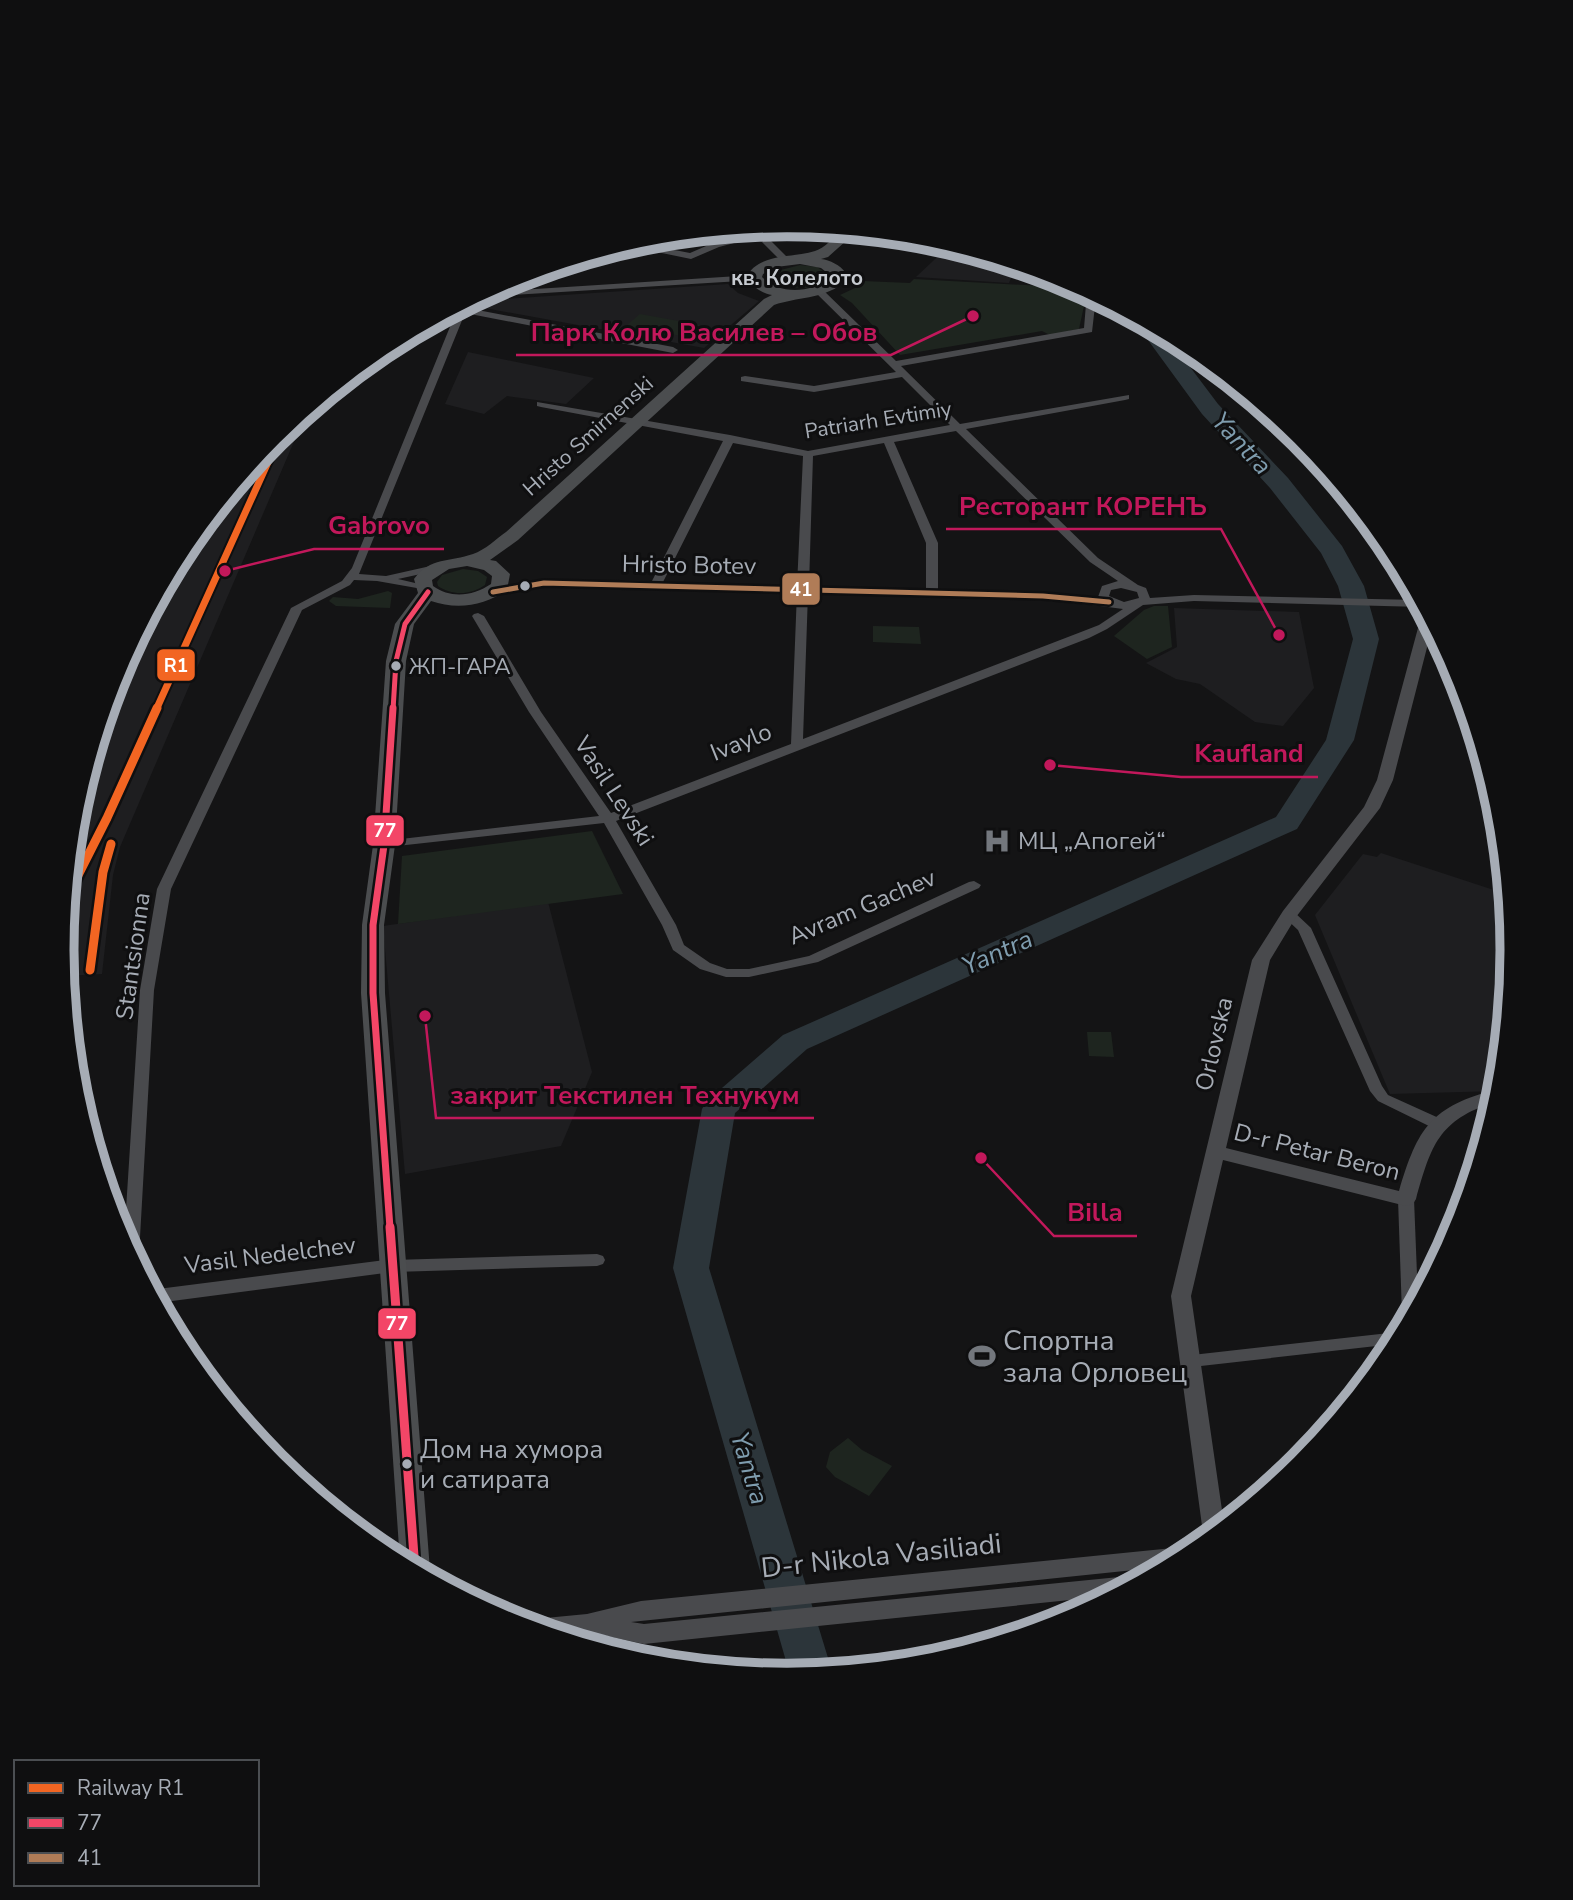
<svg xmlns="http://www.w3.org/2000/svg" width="1573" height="1900" font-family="'Nunito Sans',sans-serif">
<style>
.built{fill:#1e1e20}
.green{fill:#1e251f}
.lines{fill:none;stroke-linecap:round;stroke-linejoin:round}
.river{fill:#2c353a;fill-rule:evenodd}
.minor{fill:#494a4d;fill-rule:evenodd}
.tertiary{fill:#494a4d;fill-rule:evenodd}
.primary{fill:#4b4d4f;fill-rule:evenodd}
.bus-1-far2-casing{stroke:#0f0f10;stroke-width:10}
.bus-1-far1-casing{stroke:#0f0f10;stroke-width:12}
.bus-1-casing{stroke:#0f0f10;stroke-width:14}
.bus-2-casing{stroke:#0f0f10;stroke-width:10}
.bus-1-far2{stroke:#f34667;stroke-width:5}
.bus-1-far1{stroke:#f34667;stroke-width:7}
.bus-1{stroke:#f34667;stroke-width:9}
.bus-2{stroke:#b07c57;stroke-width:5}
.rail-1-far1-casing{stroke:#0f0f10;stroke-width:11}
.rail-1-casing{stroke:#0f0f10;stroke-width:14}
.rail-1-far1{stroke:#f26522;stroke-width:7}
.rail-1{stroke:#f26522;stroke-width:9}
.bus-dot{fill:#a6acb5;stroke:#0f0f10;stroke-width:2.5}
.labels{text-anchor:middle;stroke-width:6;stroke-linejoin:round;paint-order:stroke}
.far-neighbourhood-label{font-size:21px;font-weight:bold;fill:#c7cbd1;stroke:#0f0f10}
.far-street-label{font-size:21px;fill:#a6acb5;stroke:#0f0f10}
.bus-label{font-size:22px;fill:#a6acb5;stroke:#0f0f10;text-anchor:start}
.street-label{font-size:24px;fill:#a6acb5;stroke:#0f0f10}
.poi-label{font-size:24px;fill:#a6acb5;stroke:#0f0f10;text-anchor:start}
.water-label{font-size:26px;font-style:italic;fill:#7f9daf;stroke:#0f0f10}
.near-bus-label{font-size:26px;fill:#a6acb5;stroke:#0f0f10;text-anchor:start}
.near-poi-label{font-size:28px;fill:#a6acb5;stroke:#0f0f10;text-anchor:start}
.near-street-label{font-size:28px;fill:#a6acb5;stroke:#0f0f10}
.rim{fill:none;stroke:#a6acb5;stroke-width:9}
.leader{fill:none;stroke:#c2185b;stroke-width:2.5}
.callout-dot{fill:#c2185b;stroke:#0f0f10;stroke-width:2.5}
.callout-label{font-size:26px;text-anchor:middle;font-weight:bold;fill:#c2185b;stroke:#0f0f10;stroke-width:6;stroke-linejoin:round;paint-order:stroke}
.line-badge{stroke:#0f0f10;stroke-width:2.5}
.badge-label{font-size:19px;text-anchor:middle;font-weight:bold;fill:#fff}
</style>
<rect width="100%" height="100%" fill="#141415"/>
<g class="built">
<path d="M950,245L1016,265L1009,283L916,277Z"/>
<path d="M728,284L738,293L759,301L704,348L479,307L489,300Z"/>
<path d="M468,352L594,378L566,404L507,396L484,414L445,404Z"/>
<path d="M308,409L120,847L113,875L102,974L64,976L61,950L75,808L117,672L184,547L274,437Z"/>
<path d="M1174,608L1299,612L1314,688L1283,726L1255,722L1200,684L1176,679L1146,663L1177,647Z"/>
<path d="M1381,853L1506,894L1512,950L1498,1091L1390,1094L1315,915L1363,854L1377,857Z"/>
<path d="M548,902L592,1072L561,1146L405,1174L383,926Z"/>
</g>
<g class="green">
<path d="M800,265L817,267L830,276C819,292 787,291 774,278L777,271Z"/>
<path d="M914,279L1079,288L1087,292L1079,329L1050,335L1042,331L900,355L852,303L840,295L857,287L863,281L910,283Z"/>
<path d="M640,314L701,325L687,337L626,326Z"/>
<path d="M463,569L478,571L487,577L485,585C471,595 452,596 438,586L437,582L442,575Z"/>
<path d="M388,591L392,593L390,608L336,606L329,601L333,597L358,599Z"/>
<path d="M1154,606H1168L1172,647L1147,659L1114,636L1144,610Z"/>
<path d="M873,626L919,627L921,644L873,642Z"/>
<path d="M592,831L623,894L398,924L402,856Z"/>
<path d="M1087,1032H1111L1114,1057L1089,1056Z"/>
<path d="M848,1438L862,1450L892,1466L869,1496L835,1477L826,1467L830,1452Z"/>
</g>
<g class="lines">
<path class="river" d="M1140,321L1166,335L1218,404L1288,478L1342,546L1364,586L1379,639L1354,740L1297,829L807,1049L735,1113L709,1268L832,1671L790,1675L673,1268L702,1109L707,1101L783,1035L1276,817L1326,740L1353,639L1338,586L1321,553L1270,488L1202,414L1137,325Z"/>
<g class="minor">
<path d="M750,228H758L788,258V262H782L757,237L719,247L691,259L623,245L633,242L690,253L713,243L753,233Z"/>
<path d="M754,275L759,278L757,280L478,297L487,292Z"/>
<path d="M816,289H822L896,361L1084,328L1087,292L1096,297L1092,332L901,366L960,424L1129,395V399L1125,400L966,429L1098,558L1138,585L1146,588L1150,598L1194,595L1418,600L1422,607L1194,601L1143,605L1107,629L1089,638L616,821L676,925L684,945L710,963L727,969H749L809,956L969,882L974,881L981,885L979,888L818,962L749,977H726L700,969L673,950L662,925L604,823L379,848L377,845L379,842L384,841L599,816L529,712L472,616L474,614L478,613L484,616L541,712L611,813L791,744L797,592L544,586L493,595L487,592L493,589L544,580L652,581L723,441L541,407L537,406V402L730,435L808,451L950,425L902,377L814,392L741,381V377L745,376L814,386L896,372L816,293ZM956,431L1090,562L1118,581L1102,586L1098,597L1043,593L938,590V543L894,442ZM733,443L803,456L797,586L663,582ZM884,443L926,543V589L809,586L813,456ZM1121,588L1137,592L1139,598L1124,602L1109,596L1111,590ZM808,593C913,596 1019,594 1123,609L1099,625L1081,632L803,739Z"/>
<path d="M467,302V308L673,347L678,350L673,353L465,313L359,574L386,576L435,565L441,568L439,570L398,579L428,586V590L377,581L354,580L350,585L302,610L171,889L154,990L139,1255L134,1260L124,1241L140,990L157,889L291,608L342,581L352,568L458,307Z"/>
<path d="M1289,911L1294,912L1311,928L1382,1086L1388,1095L1441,1119L1444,1123L1441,1127H1431L1378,1101L1370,1091L1298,930L1282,915Z"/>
<path d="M1406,1194L1412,1195L1414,1199L1418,1300L1408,1319L1402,1314L1398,1199L1400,1195Z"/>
<path d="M597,1254L603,1256L605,1260L603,1264L597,1266L393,1272L387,1270L385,1266L387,1262L393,1260Z"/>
<path d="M1398,1332L1400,1333L1394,1344L1192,1367L1186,1365L1184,1361L1186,1357L1192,1355Z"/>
</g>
<g class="tertiary">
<path d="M1367,519L1390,547L1403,573L1396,572L1362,523Z"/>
<path d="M1421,605L1432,628L1393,780L1380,808L1296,917L1270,960L1226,1148L1399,1191C1418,1127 1431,1107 1497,1089L1495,1102C1438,1120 1431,1146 1416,1199L1413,1204L1406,1206L1223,1160L1191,1296L1224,1524L1206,1539L1203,1533L1171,1296L1252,960L1283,911L1364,807L1377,780L1418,628L1416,609Z"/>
<path d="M393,1259L400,1261L403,1266L400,1271L157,1303L150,1290Z"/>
<path d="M1183,1547L1192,1551L1163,1567L631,1622L644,1624L1129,1576L1137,1579L1138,1580L1109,1596L644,1644L589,1632L559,1635L525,1625L535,1619L587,1614L641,1601Z"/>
</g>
<path class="primary" d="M841,230L856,232L828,257L821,259C830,260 840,265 846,273L842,284C822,299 797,297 774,305L518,540L490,560L496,561L510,574L507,590C484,606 457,610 431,601L414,624L406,661L395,845L384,925L385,993L430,1570L427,1576L400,1562L361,993L362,925L373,845L386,661L395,624L418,593L414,579C430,557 450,562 473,554C485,550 496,539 506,532L764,299L772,295C761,293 753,287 746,278C757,253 793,258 815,251C825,248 834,237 841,230ZM800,264L821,268L830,275V279C810,293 779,295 762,277L763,274L776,267ZM467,566L484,570L492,576L491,584C473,596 451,599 433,586L432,580L449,569Z"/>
<defs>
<path id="bus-1-far2" d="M393,710L396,661L405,624L428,592"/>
<path id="bus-1-far1" d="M390,1228L373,993V925L384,845L393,708"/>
<path id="bus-1" d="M390,1227L415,1570"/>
<path id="bus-2" d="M493,592L544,583L1043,596L1109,602"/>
</defs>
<use href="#bus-1-far2" class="bus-1-far2-casing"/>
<use href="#bus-1-far1" class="bus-1-far1-casing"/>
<use href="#bus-1" class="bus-1-casing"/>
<use href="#bus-2" class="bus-2-casing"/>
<use href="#bus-1-far2" class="bus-1-far2"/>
<use href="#bus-1-far1" class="bus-1-far1"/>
<use href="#bus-1" class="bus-1"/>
<use href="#bus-2" class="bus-2"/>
<defs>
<path id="rail-1-far1" d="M156,710L283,429"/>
<g id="rail-1">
<path d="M66,899L107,818L157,708"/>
<path d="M90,970L103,872L111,844"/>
</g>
</defs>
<use href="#rail-1-far1" class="rail-1-far1-casing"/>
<use href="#rail-1" class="rail-1-casing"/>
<use href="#rail-1-far1" class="rail-1-far1"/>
<use href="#rail-1" class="rail-1"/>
</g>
<defs>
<symbol id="hospital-bare" viewBox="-9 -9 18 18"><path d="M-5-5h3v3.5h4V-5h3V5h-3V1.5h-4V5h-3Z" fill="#73777d" stroke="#0f0f10" stroke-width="2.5" paint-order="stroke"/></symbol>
<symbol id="stadium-bare" viewBox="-9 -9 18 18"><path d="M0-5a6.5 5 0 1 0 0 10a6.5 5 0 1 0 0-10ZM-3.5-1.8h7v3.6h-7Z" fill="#73777d" stroke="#0f0f10" stroke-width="2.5" paint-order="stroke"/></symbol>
</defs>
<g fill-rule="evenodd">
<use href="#hospital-bare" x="978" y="822" width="38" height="38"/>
<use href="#stadium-bare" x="963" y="1337" width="38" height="38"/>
</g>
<g class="bus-dot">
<circle cx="525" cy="586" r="6"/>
<circle cx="396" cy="666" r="6"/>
<circle cx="407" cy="1464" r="6"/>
</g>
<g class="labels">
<g class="far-neighbourhood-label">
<text x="797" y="285">кв. Колелото</text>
</g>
<g class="far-street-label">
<text transform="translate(878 420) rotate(-9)" y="7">Patriarh Evtimiy</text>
<text transform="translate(588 436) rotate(-42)" y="7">Hristo Smirnenski</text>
</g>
<g class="bus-label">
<text x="409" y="674">ЖП-ГАРА</text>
</g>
<g class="street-label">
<text transform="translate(689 565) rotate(1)" y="8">Hristo Botev</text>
<text transform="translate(741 742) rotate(-22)" y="8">Ivaylo</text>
<text transform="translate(614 791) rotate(57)" y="8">Vasil Levski</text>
<text transform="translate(862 907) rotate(-23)" y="8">Avram Gachev</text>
<text transform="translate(133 956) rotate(-82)" y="8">Stantsionna</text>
<text transform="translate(1214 1044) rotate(-77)" y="8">Orlovska</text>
<text transform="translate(1317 1152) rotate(14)" y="8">D-r Petar Beron</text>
<text transform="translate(270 1255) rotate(-7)" y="8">Vasil Nedelchev</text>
</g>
<g class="poi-label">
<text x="1018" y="849">МЦ „Апогей“</text>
</g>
<g class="water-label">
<text transform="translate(1242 443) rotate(47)" y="9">Yantra</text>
<text transform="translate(997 952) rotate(-24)" y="9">Yantra</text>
<text transform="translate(750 1468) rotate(73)" y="9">Yantra</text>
</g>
<g class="near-bus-label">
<text x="420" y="1458">Дом на хумора<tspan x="420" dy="30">и сатирата</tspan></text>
</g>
<g class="near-poi-label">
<text x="1003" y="1350">Спортна<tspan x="1003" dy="32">зала Орловец</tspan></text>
</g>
<g class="near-street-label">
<text transform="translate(881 1555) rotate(-6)" y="10">D-r Nikola Vasiliadi</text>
</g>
</g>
<path d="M0 0H1573V1900H0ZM74 950a713 713 0 1 1 1426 0a713 713 0 1 1-1426 0Z" fill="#0f0f10" fill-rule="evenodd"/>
<path class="rim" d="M74 950a713 713 0 1 1 1426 0a713 713 0 1 1-1426 0Z"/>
<path class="leader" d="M973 316L891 355H516M1279 635L1221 529H946M225 571L314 549H444M1050 765L1181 777H1318M425 1016L436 1118H814M981 1158L1054 1236H1137"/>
<g class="callout-dot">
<circle cx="973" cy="316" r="7"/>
<circle cx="1279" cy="635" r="7"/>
<circle cx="225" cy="571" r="7"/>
<circle cx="1050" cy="765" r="7"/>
<circle cx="425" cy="1016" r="7"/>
<circle cx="981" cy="1158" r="7"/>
</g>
<g class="callout-label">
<text x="704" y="341">Парк Колю Василев – Обов</text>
<text x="1083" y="515">Ресторант КОРЕНЪ</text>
<text x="379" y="534">Gabrovo</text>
<text x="1249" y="762">Kaufland</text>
<text x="625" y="1104">закрит Текстилен Технукум</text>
<text x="1095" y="1221">Billa</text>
</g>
<g class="line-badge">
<rect x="781" y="572" width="40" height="34" rx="7" fill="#b07c57"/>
<rect x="156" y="648" width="40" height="34" rx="7" fill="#f26522"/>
<rect x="365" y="814" width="40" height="33" rx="7" fill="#f34667"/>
<rect x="377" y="1307" width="40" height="33" rx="7" fill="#f34667"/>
</g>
<g class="badge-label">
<text x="801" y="596">41</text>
<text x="176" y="672">R1</text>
<text x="385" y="837">77</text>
<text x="397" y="1330">77</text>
</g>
<rect x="14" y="1760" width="245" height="126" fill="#0f0f10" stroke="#4b4e52" stroke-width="2"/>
<rect x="28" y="1783" width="35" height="10" fill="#f26522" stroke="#4b4e52" stroke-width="2"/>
<text x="77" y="1795" font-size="21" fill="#a6acb5">Railway R1</text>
<rect x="28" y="1818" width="35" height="10" fill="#f34667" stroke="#4b4e52" stroke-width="2"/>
<text x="77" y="1830" font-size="21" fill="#a6acb5">77</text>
<rect x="28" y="1853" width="35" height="10" fill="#b07c57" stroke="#4b4e52" stroke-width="2"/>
<text x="77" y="1865" font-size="21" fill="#a6acb5">41</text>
</svg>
